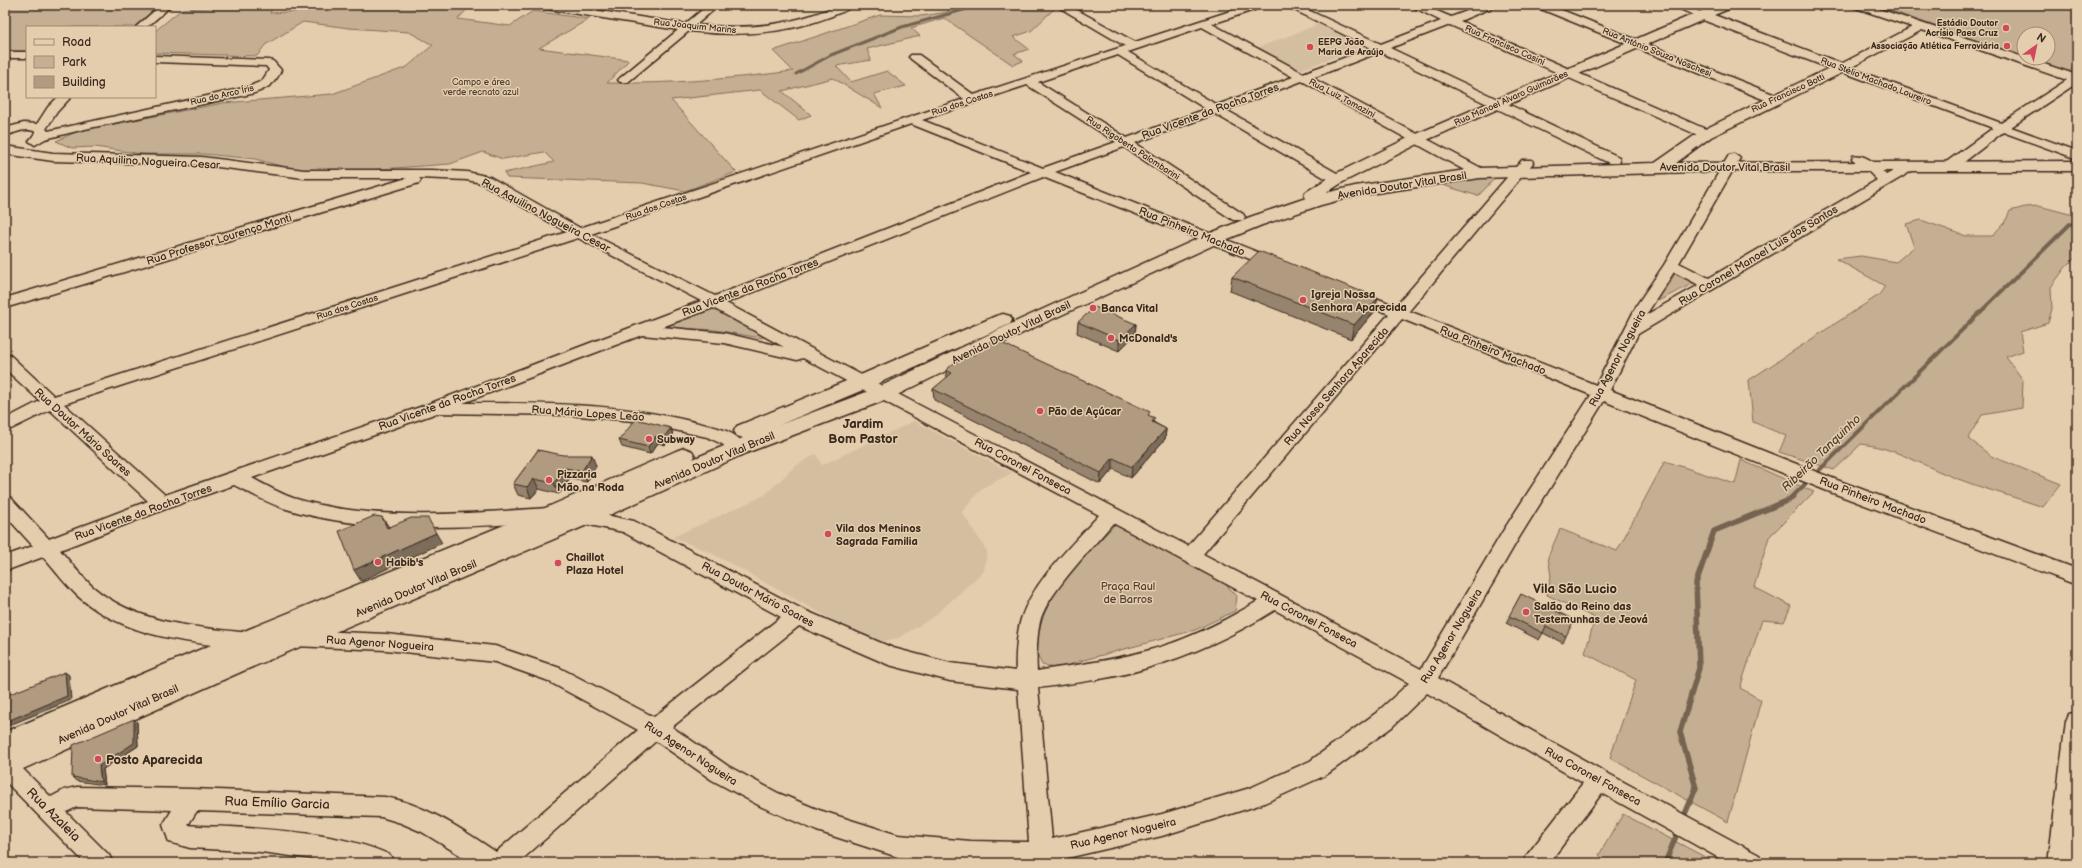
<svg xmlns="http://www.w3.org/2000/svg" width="2082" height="868" font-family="'Balsamiq Sans',sans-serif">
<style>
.built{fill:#d4bea0}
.green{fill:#c5af93;stroke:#806c58}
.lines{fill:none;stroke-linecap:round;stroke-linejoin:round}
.stream-far2{stroke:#74624f;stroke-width:3}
.stream-far1{stroke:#74624f;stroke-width:4}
.stream{stroke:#74624f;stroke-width:5.5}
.minor-casing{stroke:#3b2a1e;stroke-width:3}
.major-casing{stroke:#3b2a1e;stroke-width:3}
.minor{fill:#e4cdad;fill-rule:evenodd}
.major{fill:#e4cdad;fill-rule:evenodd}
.wall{fill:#97846e;stroke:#3b2a1e}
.shaded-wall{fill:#7b6c5a;stroke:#3b2a1e}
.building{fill:#b09a80;stroke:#3b2a1e}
.poi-dot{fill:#d1495b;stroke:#e4cdad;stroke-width:1.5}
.labels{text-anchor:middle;stroke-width:3;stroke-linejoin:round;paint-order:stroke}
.far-poi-label{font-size:9px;font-weight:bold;fill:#3b2a1e;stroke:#e4cdad;text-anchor:end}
.far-street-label{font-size:9px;fill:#3b2a1e;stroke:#e4cdad}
.far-park-label{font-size:9px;fill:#503e30;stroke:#e4cdad}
.street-label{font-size:11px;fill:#3b2a1e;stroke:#e4cdad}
.poi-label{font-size:11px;font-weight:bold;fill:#3b2a1e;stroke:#e4cdad;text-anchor:start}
.park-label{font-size:11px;fill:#503e30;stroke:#e4cdad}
.water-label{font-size:12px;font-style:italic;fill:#4e3d2e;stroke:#e4cdad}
.quarter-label{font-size:13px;font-weight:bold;fill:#3b2a1e;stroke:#e4cdad}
.near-poi-label{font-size:13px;font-weight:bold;fill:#3b2a1e;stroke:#e4cdad;text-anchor:start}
.near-street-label{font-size:13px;fill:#3b2a1e;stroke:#e4cdad}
</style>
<rect width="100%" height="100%" fill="#e4cdad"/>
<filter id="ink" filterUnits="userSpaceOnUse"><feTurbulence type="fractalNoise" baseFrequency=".025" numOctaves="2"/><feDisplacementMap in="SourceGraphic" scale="8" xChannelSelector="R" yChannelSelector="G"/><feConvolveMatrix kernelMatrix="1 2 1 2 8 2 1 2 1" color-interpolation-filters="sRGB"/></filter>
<g filter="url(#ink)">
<g class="built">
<path d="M1319,24L1363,46L1298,71L1257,48Z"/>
<path d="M914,421L1012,473L982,488L962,512L987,551L984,571L932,618L898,638L875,643L711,553L673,537L765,495L794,467L816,454L822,465Z"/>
</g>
<g class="green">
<path d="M5,5H160L134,27H27V51H5Z"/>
<path d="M246,5H274L270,13L308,11L318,5H471L458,19L510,26L533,11L589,19L539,48L629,60L607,83C670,84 731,79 793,71L773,51L880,15L921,16L948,12V7L935,5H1046L1055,8L1031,31L1013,37L1029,49L1014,54L1023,61L1013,65L944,18L911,28L920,36L867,49L871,60L836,66L851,82L887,71L906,86L874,94L882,108L833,78L782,91L811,115L799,120L760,90L671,100L736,172L685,191L642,183L507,178L504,173L554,162L544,152L503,159L483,152L450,164L311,174L255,159L203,154H142L95,147L72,148L56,141L78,131L223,103L332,94L407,67L433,45L409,32L349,28L303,22L265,45L257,56L155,53V31L182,9Z"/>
<path d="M1874,5H2077V66L2068,72L2027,58H2048V34H2024V57Z"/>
<path d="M1498,175L1478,196L1433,182Z"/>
<path d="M2039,206L2077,216V256L2065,268L2051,287L2052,309L2048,323L2020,332L2023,351L2006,357L2023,380L2022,408L1982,415L1968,438L1991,456L2061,484L2043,507C2012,496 1980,488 1950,476C1920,464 1893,447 1861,444L1834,470L1779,452L1786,436L1753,422L1749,380L1879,295L1885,286L1836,259L1861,256L1896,262L1914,247L1906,224L1921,220L1966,236H1992L2005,222L2010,211L2025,207Z"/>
<path d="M1676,272L1696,282L1658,301Z"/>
<path d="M712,307L768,335L761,338L715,330L660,327Z"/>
<path d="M1741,460L1814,492L1769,537L1754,587L1791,606L1784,622L1762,620L1740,688L1761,700L1728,822L1610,758L1636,680L1585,653L1595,618L1547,595L1551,576L1548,557L1560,529L1617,551L1665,461L1735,484Z"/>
<path d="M1116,523L1219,578L1237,596L1235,611L1195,630L1080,661L1059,669L1042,665C1040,660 1036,653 1036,648C1039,596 1084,559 1116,523Z"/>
<path d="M1623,814L1707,858L1706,863H1608L1599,855Z"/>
</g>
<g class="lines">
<path class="stream-far2" d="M796,74L831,55L902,27L981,5"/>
<path class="stream-far1" d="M1793,496L2070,224"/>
<g class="stream">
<path d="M1682,821L1696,788L1680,732L1699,668L1696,583L1714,531L1789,500L1794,495"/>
<path d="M1665,863L1679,829"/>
</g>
<defs>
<g id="minor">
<path d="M161,5H172L147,27H136Z"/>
<path d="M535,5H561L685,24L708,5H719L696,25C729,28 761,28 794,20C814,16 833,5 853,5C849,11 838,13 832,16C785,34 738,37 689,31L628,82H620L618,80L620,78L678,30L540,8Z"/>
<path d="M1055,5H1068L1135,42L1249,5H1264L1263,7L1212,24L1303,73L1371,48L1284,5H1297L1381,44L1441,21L1409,5H1423L1451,17L1483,5H1498L1460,21L1710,131L1712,134L1706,138L1702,137L1450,25L1390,48L1619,157L1620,160L1619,163H1609L1380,52L1312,78L1485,170L1486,173L1485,176H1475L1302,81L1226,110L1342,176L1344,179L1342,182H1332L1215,114L1135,143L1243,214L1245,217L1243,220H1233L1124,147L1055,172L1280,261L1282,264L1280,267H1270L1043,177L726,303L831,359L1188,546L1389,314L1351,298L1349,295L1351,292H1361L1396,306L1522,160H1532L1533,163L1409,311L1596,385L1638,303L1664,265L1729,155L1734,154L1740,158L1679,263L1709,278L1877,180L1867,170L1852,159L1853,156C1866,153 1878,166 1886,175L1910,162L1916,166L1915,169L1638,334L1610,390L1837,480L2077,569V585L1825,490L1604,401L1517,541L1438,678L1607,773L1759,855L1763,863H1728L1602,793L1549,863H1523L1527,855L1583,783L1427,693L1392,727L1326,775L1262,804L1162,836L1054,861V863H968L898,857L817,831L762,807L712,780L656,741L518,863H473L422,832L401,823L381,817L197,811L188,825C202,827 217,826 231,827C281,830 344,834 390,855L394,863H343L261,852L190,848L169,842L163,825L172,810L77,807L66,812L109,855L113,863H85L5,781V756L13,759L51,797L64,790L77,787L192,789L385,797C425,804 463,830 496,852L638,730L546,680L495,662L386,650L294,646L287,644L284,638L287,632L294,630L386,634L495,646L560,668L654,717L781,617L623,532L571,521L568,516L571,511L577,509L634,521L804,610L893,648L950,663L1016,671C1015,657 1017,632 1021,619C1033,581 1073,544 1099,515L803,358L797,360L724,343L642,335L463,403C540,403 616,403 690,421C710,426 736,429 747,448L744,452L738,454L732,452L722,444L707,437L633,421L569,415L437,413L252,478C265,485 279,493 293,498C375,523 466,513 549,508L555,510L558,515L555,520L549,522C461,527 368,535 283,508C266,502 250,493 234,485L168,508L60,550C70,562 81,576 93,587C136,624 196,627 250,633L257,635L260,641L257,647L250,649C192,643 127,638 80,598C66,586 55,570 43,557L5,571V556L33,546L5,515V496L11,498L49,539L148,501L50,410L5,432V419L40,401L5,369V355L11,356L54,396L567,232L481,183L467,180L419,178L421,180L419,183L5,308V298L407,178H304L202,165L53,161L5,154V146L53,153L202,157L304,170H432L467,172L490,177L580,228L964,99L911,59L909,57L911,55H919L974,95L1125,46ZM1202,27L1293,77L1217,105L1128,52ZM1118,55L1206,109L1127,138L1038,82ZM1027,85L1116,142L1043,168L922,120ZM911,124L1031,172L715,296L591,234ZM578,238L701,301L426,405L165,495L64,404ZM1674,272L1699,285L1646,315ZM713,308L784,347L724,333L662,327ZM1402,319L1591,395L1503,531L1421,669L1203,554ZM1113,523L1258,601C1223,622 1186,641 1146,651C1111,661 1073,665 1037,671C1036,657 1037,631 1041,618C1050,591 1094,546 1113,523ZM1275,610L1409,683L1376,713L1310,761L1250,788L1162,814L1052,839L1038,688C1074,683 1112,679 1147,668C1192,655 1235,635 1275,610ZM799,626L889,665L950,681L1018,689L1029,842L971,841L898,835L819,810L778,793L728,766L672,727Z"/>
<path d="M1535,5H1549L1778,96L1780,99L1774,103L1770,102L1536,7Z"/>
<path d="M1671,5H1685L1707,15L1706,17H1698Z"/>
<path d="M1852,5H1867L2077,75V83L2011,127L2077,151V159L2003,132L1955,169H1945L1944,166L1945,163L1993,128L1837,70L1835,68L1837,66L1912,27L1853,7ZM1922,30L2067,80L2001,123L1850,68Z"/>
<rect x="5" y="52" width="22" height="6"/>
<path d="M155,56L269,60L273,61L281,70C276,84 265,90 251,94L85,129L45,139L35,145L29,141L36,132C26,127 15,133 5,136V128L24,123L37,124L48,107L58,97H71L57,112L46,129L48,131L248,87L262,81L269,70L266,66L155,62Z"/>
<path d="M2077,712V817L2072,863H2048L2066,721L2069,714Z"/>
</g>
<path id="major" d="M1715,5H1732L1731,8L1714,15L1846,65L1848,68L1846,71L1711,137L1676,163L2077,161V171H1730L1480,178L1355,196L1321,205L1262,225L1218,243L1031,329L891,398L746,453L594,522L243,671L5,777V732L237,634L543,509L676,451L684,448L692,451L695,456L693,459L743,438L737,436L734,431L737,426L856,377L996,316L1003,314L1010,316L1012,320L1010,324L870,387L779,425L877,388L1017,321L1206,235L1250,217L1306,198L1304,195L1306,192L1331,176L1412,136ZM1703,20L1829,68L1701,131L1655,163L1480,168L1355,186L1326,193L1343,182L1422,142Z"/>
</defs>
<use href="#minor" class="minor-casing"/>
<use href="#major" class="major-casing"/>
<use href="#minor" class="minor"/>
<use href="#major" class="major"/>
</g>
<g class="wall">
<path d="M1232,277L1375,311L1351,339L1230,291Z"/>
<path d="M1078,322L1136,324L1135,335L1119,351L1077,333Z"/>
<path d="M974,355L1149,416L1155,423L1166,429L1165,439L1131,478L1113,469L1100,484L934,400L933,389L947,378L946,370Z"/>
<path d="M671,428L673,435L665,445L658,443L650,454L622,447L619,440Z"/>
<path d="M538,450L596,466L587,482L570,479L559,494L539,489L531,498L518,495L513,484Z"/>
<path d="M1521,594L1566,636L1563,643L1543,633L1539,640L1506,623Z"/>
<path d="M137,722L138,746L103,769L105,785L76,781L72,777Z"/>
</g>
<g class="shaded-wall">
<path d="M1378,298L1375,311L1351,339L1354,325Z"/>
<path d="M1136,324L1135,335L1119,351V340Z"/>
<path d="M671,428L673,435L665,445L663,438Z"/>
<path d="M1166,429L1165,439L1131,478L1132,467Z"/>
<path d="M656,436L658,443L650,454L648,447Z"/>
<path d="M592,455L596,466L587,482L582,471Z"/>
<path d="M1113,458V469L1100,484L1101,473Z"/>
<path d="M565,468L570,479L559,494L554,483Z"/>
<path d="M534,479L539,489L531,498L527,487Z"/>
<path d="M382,517L389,527L387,528Z"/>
<path d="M436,533L442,543L361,581L354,570Z"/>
<path d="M65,672L69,675L71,700L5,727V722Z"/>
<path d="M134,719L137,722L138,746L103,769L105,785L101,782L99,766Z"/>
</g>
<g class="building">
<path d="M1259,251L1378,298L1354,325L1232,277Z"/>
<path d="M1095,307L1136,324L1119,340L1078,322Z"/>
<path d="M993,339L1150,412L1148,415L1155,418L1152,422L1166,429L1132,467L1113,458L1101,473L933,389L952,373L946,370L967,352L974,355Z"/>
<path d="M636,419L671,428L663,438L656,436L648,447L619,440Z"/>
<path d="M538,450L563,455H592L582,471L565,468L554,483L534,479L527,487L513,484Z"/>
<path d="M374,516L382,517L387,528L411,518H428L436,533L354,570L339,531Z"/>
<path d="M1521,594L1574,620L1566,636L1546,626L1543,633L1509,616Z"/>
<path d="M65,672L67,696L5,722V696Z"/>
<path d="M134,719V743L99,766L101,782L72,777L73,745Z"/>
</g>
</g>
<g class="poi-dot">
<circle cx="2006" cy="28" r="4"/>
<circle cx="2007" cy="46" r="4"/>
<circle cx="1310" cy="47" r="4"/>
<circle cx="1303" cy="300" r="4"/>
<circle cx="1093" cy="308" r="4"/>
<circle cx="1111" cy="338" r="4"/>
<circle cx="1040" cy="411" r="4"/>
<circle cx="649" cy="439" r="4"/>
<circle cx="549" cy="480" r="4"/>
<circle cx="828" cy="534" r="4"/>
<circle cx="378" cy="562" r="4"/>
<circle cx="558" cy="563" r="4"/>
<circle cx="1526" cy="612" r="4"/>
<circle cx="98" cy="759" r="4"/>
</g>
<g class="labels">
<g class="far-poi-label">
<text x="1998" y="26">Estádio Doutor<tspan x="1998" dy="10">Acrísio Paes Cruz</tspan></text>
<text x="1318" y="45" text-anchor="start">EEPG João<tspan x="1318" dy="10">Maria de Araújo</tspan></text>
<text x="1999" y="49">Associação Atlética Ferroviária</text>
</g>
<g class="far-street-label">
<text transform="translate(695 26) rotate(6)" y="3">Rua Joaquim Marins</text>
<text transform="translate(1505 45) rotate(24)" y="3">Rua Francisco Casini</text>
<text transform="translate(1657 52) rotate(22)" y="3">Rua António Souza Noschesi</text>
<text transform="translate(1876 81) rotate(21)" y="3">Rua Stélio Machado Loureiro</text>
<text transform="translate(1788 93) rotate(-25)" y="3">Rua Francisco Botti</text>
<text transform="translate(222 95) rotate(-13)" y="3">Rua do Arco Íris</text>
<text transform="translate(1342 98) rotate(28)" y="3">Rua Luiz Tomazini</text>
<text transform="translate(1511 98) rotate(-24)" y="3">Rua Manoel Alvaro Guimarães</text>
<text transform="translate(962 103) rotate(-18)" y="3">Rua dos Costas</text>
<text transform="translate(1133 148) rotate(33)" y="3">Rua Rigoberto Palombarini</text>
<text transform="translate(656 207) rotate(-19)" y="3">Rua dos Costas</text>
<text transform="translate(347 307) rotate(-18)" y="3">Rua dos Costas</text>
</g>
<g class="far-park-label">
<text x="481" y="85">Campo e área<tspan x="481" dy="10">verde recnato azul</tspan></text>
</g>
<g class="street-label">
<text transform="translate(1210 111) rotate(-20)" y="4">Rua Vicente da Rocha Torres</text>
<text transform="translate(148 161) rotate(3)" y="4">Rua Aquilino Nogueira Cesar</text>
<text x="1725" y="171">Avenida Doutor Vital Brasil</text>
<text transform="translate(1402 185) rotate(-9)" y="4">Avenida Doutor Vital Brasil</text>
<text transform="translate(546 215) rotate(28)" y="4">Rua Aquilino Nogueira Cesar</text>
<text transform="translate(1192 231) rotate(22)" y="4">Rua Pinheiro Machado</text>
<text transform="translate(219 239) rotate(-17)" y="4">Rua Professor Lourenço Monti</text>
<text transform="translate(1758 255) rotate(-31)" y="4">Rua Coronel Manoel Luis dos Santos</text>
<text transform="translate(750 287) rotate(-21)" y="4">Rua Vicente da Rocha Torres</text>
<text transform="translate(1011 332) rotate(-26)" y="4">Avenida Doutor Vital Brasil</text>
<text transform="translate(1493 350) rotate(22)" y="4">Rua Pinheiro Machado</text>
<text transform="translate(1617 358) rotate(-62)" y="4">Rua Agenor Nogueira</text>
<text transform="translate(1336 386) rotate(-49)" y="4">Rua Nossa Senhora Aparecida</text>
<text transform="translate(447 402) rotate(-20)" y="4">Rua Vicente da Rocha Torres</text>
<text transform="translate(588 413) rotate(4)" y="4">Rua Mário Lopes Leão</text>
<text transform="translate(83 432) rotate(42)" y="4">Rua Doutor Mário Soares</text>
<text transform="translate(714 460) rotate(-23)" y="4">Avenida Doutor Vital Brasil</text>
<text transform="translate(1023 466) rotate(28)" y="4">Rua Coronel Fonseca</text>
<text transform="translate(1873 500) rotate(21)" y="4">Rua Pinheiro Machado</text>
<text transform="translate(143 512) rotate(-20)" y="4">Rua Vicente da Rocha Torres</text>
<text transform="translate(416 588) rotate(-23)" y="4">Avenida Doutor Vital Brasil</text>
<text transform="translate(758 594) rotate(28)" y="4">Rua Doutor Mário Soares</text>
<text transform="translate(1309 619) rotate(28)" y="4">Rua Coronel Fonseca</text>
<text transform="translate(1451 636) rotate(-59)" y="4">Rua Agenor Nogueira</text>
<text transform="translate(380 643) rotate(4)" y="4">Rua Agenor Nogueira</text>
<text transform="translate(118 714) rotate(-24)" y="4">Avenida Doutor Vital Brasil</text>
<text transform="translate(691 753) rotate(33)" y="4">Rua Agenor Nogueira</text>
<text transform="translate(1593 776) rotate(29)" y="4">Rua Coronel Fonseca</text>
<text transform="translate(1123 833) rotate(-13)" y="4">Rua Agenor Nogueira</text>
</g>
<g class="poi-label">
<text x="1311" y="298">Igreja Nossa<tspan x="1311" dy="13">Senhora Aparecida</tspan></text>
<text x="1101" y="312">Banca Vital</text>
<text x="1119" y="342">McDonald's</text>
<text x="1048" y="415">Pão de Açúcar</text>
<text x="657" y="443">Subway</text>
<text x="557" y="478">Pizzaria<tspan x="557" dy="13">Mão na Roda</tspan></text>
<text x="836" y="532">Vila dos Meninos<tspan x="836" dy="13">Sagrada Familia</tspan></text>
<text x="566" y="561">Chaillot<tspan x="566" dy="13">Plaza Hotel</tspan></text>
<text x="386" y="566">Habib's</text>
<text x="1534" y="610">Salão do Reino das<tspan x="1534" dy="13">Testemunhas de Jeová</tspan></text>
</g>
<g class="park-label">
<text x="1128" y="590">Praça Raul<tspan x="1128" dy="13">de Barros</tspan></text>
</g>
<g class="water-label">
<text transform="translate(1821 453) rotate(-44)" y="4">Ribeirão Tanquinho</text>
</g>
<g class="quarter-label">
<text x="863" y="428">Jardim<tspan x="863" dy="15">Bom Pastor</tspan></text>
<text x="1575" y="593">Vila São Lucio</text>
</g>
<g class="near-poi-label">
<text x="106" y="764">Posto Aparecida</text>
</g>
<g class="near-street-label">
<text transform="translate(277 802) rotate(2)" y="5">Rua Emílio Garcia</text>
<text transform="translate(54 814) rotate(45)" y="5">Rua Azaleia</text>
</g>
</g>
<rect width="2082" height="868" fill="none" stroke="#e4cdad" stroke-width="20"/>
<rect x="10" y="10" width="2062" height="848" fill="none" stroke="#3b2a1e" stroke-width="1.5" filter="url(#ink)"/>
<rect x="26" y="26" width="130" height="72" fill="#e4cdad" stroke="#a08c74"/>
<rect x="34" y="39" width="20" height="6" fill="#e4cdad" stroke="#a08c74"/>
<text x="62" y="46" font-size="12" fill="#3b2a1e">Road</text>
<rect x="34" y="56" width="20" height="12" fill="#c5af93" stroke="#a08c74"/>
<text x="62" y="66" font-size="12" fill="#3b2a1e">Park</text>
<rect x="34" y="76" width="20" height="12" fill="#b09a80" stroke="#a08c74"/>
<text x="62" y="86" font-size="12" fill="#3b2a1e">Building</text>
<g transform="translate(2036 46) rotate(33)"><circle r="19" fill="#e4cdad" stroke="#a08c74"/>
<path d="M0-3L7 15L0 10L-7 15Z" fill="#d1495b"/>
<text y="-6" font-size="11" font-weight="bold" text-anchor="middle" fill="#3b2a1e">N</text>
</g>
</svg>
